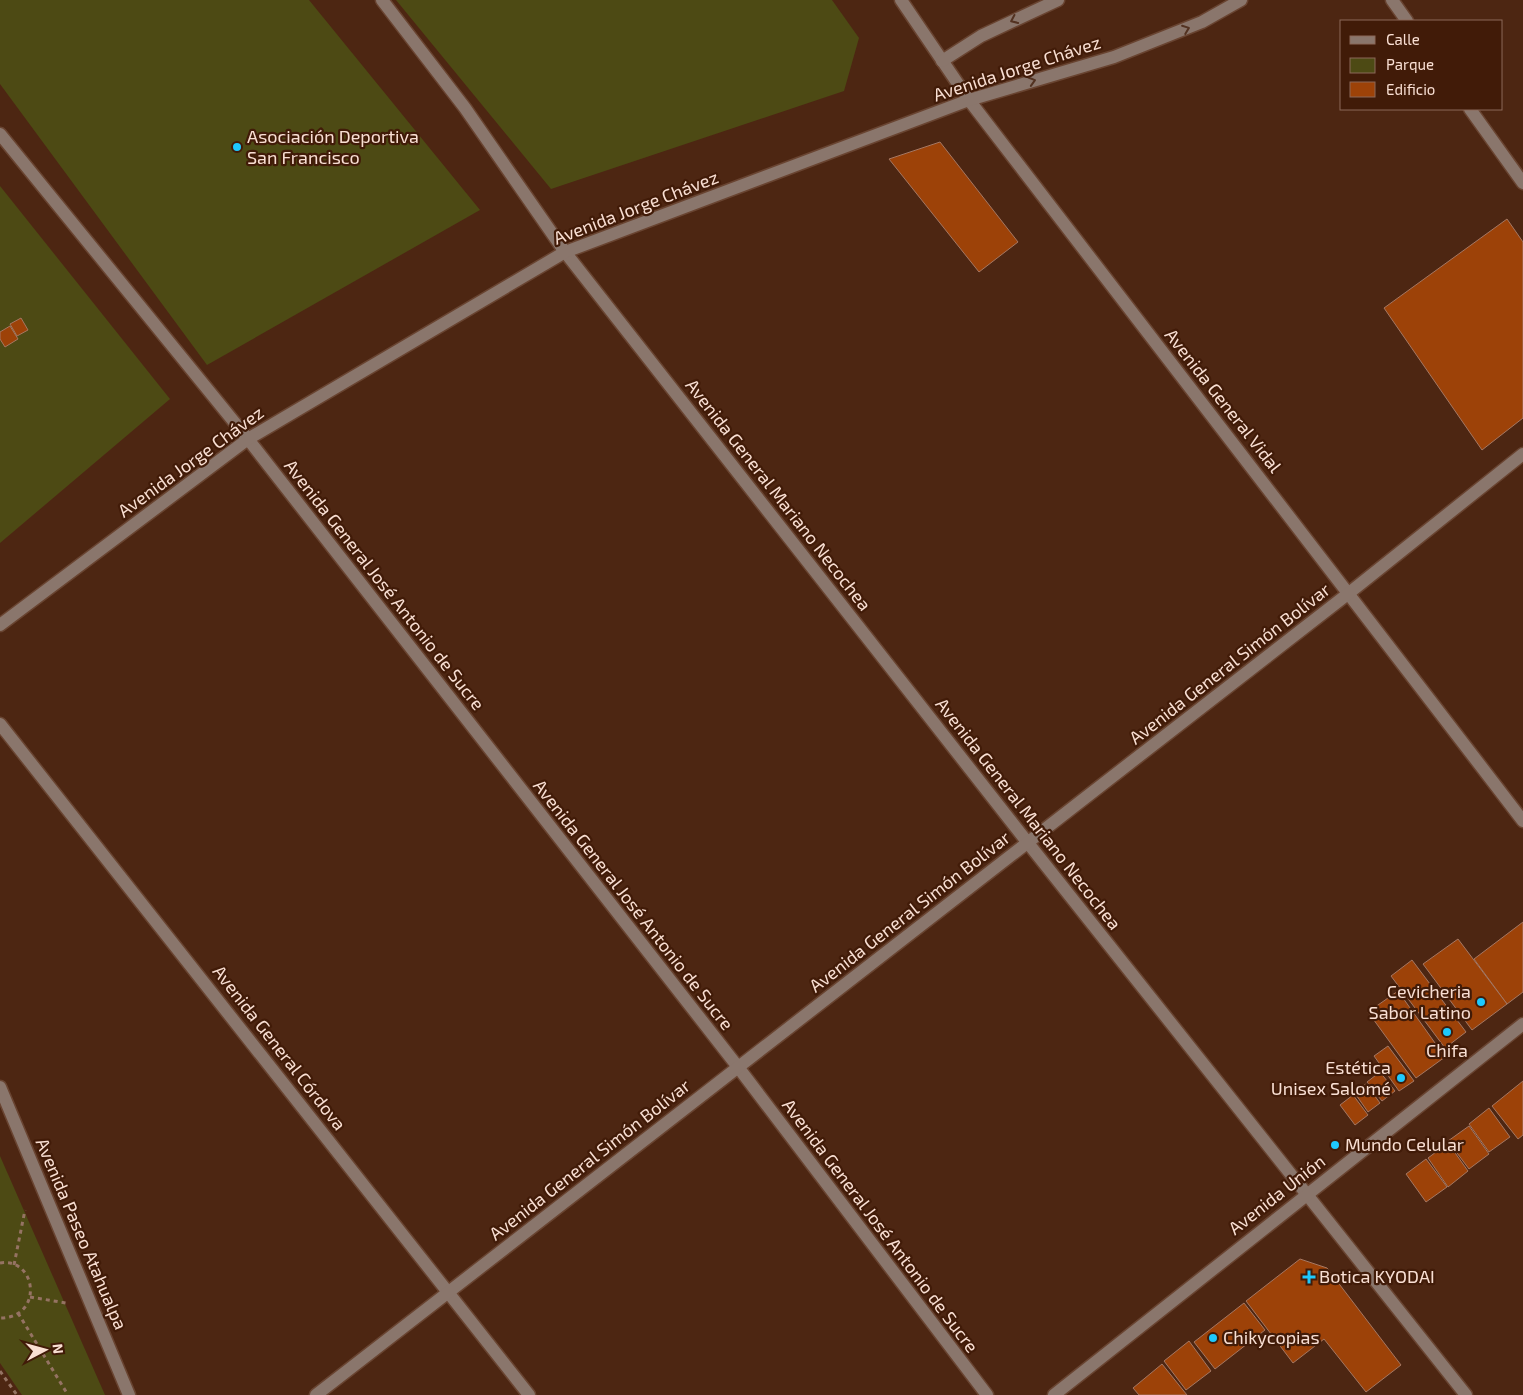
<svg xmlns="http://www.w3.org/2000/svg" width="1523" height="1395" font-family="'Exo 2',sans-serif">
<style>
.green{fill:#4d4a14}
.building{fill:#9d4208;stroke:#a57762}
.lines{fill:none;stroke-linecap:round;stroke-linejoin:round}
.minor-casing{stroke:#694431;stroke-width:15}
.path{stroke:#957363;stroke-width:3;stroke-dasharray:4 4;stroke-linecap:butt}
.minor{stroke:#8a766c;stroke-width:12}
.oneway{stroke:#533221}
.poi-dot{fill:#1ec9fd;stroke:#411b08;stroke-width:2}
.labels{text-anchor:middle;stroke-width:4.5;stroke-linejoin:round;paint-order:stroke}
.street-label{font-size:18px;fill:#f9dfd3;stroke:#411b08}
.poi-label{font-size:18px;fill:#f9dfd3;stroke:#411b08;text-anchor:start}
</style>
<rect width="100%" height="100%" fill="#4d2612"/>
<g class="green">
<path d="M0,0H309L480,210L207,365L0,84Z"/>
<path d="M396,0H832L859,38L844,91L551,189Z"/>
<path d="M0,186L170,399L0,543Z"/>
<path d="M0,1156L105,1395H22L0,1363Z"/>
</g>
<g class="building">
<path d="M940,142L1018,242L979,272L889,159Z"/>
<path d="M1507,219L1523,242V418L1482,450L1384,308Z"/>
<path d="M21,318L28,330L17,336L10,324Z"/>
<path d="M10,326L18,339L5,347L0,339V332Z"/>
<path d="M1523,922V992L1507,1004L1474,959Z"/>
<path d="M1458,939L1507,1004L1472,1030L1423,964Z"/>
<path d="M1412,960L1466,1032L1445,1048L1391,976Z"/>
<path d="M1398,991L1445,1057L1416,1078L1368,1012Z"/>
<path d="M1388,1046L1414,1081L1399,1091L1374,1056Z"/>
<path d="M1380,1072L1395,1091L1382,1101L1367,1082Z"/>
<path d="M1523,1081V1135L1518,1139L1492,1106Z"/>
<path d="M1366,1084L1380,1103L1368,1112L1354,1092Z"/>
<path d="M1353,1095L1368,1115L1355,1125L1340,1105Z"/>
<path d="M1489,1108L1510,1137L1489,1152L1469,1124Z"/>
<path d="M1469,1126L1489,1154L1469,1169L1448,1141Z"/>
<path d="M1448,1143L1468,1171L1448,1187L1428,1158Z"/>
<path d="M1426,1159L1447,1187L1426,1202L1406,1174Z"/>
<path d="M1300,1259L1327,1268L1401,1365L1366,1392L1324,1339L1293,1363L1246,1301Z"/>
<path d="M1244,1303L1265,1330L1215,1369L1194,1342Z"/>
<path d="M1189,1341L1211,1371L1186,1390L1164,1361Z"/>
<path d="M1162,1364L1187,1395H1139L1133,1388Z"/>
</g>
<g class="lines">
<defs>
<g id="minor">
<path d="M382,0L465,108L565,252L1028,843L1466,1395"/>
<path d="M901,0L969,100L1523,821"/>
<path d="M1392,0L1407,21"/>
<path d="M942,61L981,36L1058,0"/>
<path d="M1470,109L1523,183"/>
<path d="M0,134L248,439L738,1067L987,1395"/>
<path d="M0,625L248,439L565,252L969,100L1114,57L1202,22L1241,0"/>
<path d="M0,724L529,1395"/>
<path d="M0,1087L129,1395"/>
<path d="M316,1395L1349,593L1523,454"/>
<path d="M1054,1395L1523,1024"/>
</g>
</defs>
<use href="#minor" class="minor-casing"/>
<g class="path">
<path d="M0,1263C37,1257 44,1318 0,1318"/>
<path d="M14,1265L25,1210"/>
<path d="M30,1297L66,1303"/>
<path d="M18,1313L68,1395"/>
<path d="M0,1371L17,1395"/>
</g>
<use href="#minor" class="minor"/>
</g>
<defs><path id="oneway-chevron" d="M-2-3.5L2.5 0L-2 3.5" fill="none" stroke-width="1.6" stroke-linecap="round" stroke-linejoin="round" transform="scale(1.25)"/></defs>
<g class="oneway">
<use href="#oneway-chevron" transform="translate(1014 20) rotate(155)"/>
<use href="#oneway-chevron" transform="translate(1186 29) rotate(-21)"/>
<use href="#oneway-chevron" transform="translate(1032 81) rotate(-17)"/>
</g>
<g class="poi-dot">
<circle cx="237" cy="147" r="5"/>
<circle cx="1481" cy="1002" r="5"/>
<circle cx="1447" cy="1032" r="5"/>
<circle cx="1401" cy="1078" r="5"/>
<circle cx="1335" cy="1145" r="5"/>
<path d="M1306.5 1269.5h5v5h5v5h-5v5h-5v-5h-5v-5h5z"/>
<circle cx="1213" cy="1338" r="5"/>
</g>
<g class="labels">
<g class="street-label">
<text transform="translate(1017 69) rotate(-18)" y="6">Avenida Jorge Chávez</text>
<text transform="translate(636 208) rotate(-21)" y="6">Avenida Jorge Chávez</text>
<text transform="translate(1223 401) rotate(52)" y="6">Avenida General Vidal</text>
<text transform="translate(191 462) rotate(-36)" y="6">Avenida Jorge Chávez</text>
<text transform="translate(778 495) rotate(52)" y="6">Avenida General Mariano Necochea</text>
<text transform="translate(384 585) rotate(52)" y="6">Avenida General José Antonio de Sucre</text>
<text transform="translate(1230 664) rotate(-38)" y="6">Avenida General Simón Bolívar</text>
<text transform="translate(1028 814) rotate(52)" y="6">Avenida General Mariano Necochea</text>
<text transform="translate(633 905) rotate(52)" y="6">Avenida General José Antonio de Sucre</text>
<text transform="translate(910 912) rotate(-38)" y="6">Avenida General Simón Bolívar</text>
<text transform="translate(279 1048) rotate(52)" y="6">Avenida General Córdova</text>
<text transform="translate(590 1160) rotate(-38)" y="6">Avenida General Simón Bolívar</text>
<text transform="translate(1277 1195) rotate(-38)" y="6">Avenida Unión</text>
<text transform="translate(880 1226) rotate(53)" y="6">Avenida General José Antonio de Sucre</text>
<text transform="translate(81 1234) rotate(67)" y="6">Avenida Paseo Atahualpa</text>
</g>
<g class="poi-label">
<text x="247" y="143">Asociación Deportiva<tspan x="247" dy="21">San Francisco</tspan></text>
<text x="1471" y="998" text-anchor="end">Cevicheria<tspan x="1471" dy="21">Sabor Latino</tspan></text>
<text x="1447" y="1057" text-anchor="middle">Chifa</text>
<text x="1391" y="1074" text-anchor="end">Estética<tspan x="1391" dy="21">Unisex Salomé</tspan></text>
<text x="1345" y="1151">Mundo Celular</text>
<text x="1319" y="1283">Botica KYODAI</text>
<text x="1223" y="1344">Chikycopias</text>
</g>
</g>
<rect x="1340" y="20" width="162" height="90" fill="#411b08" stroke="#8b6959"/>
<rect x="1350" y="36" width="25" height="8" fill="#8a766c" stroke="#8b6959"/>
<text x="1386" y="45" font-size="15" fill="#f9dfd3">Calle</text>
<rect x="1350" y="58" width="25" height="15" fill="#4d4a14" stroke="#8b6959"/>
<text x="1386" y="70" font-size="15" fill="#f9dfd3">Parque</text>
<rect x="1350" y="82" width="25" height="15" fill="#9d4208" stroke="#8b6959"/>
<text x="1386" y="95" font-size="15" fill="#f9dfd3">Edificio</text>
<g transform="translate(45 1350) rotate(84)" stroke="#411b08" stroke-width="4" paint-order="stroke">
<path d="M0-4L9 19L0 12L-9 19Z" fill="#f9dfd3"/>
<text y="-8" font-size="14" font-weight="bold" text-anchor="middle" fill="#f9dfd3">N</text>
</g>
</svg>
